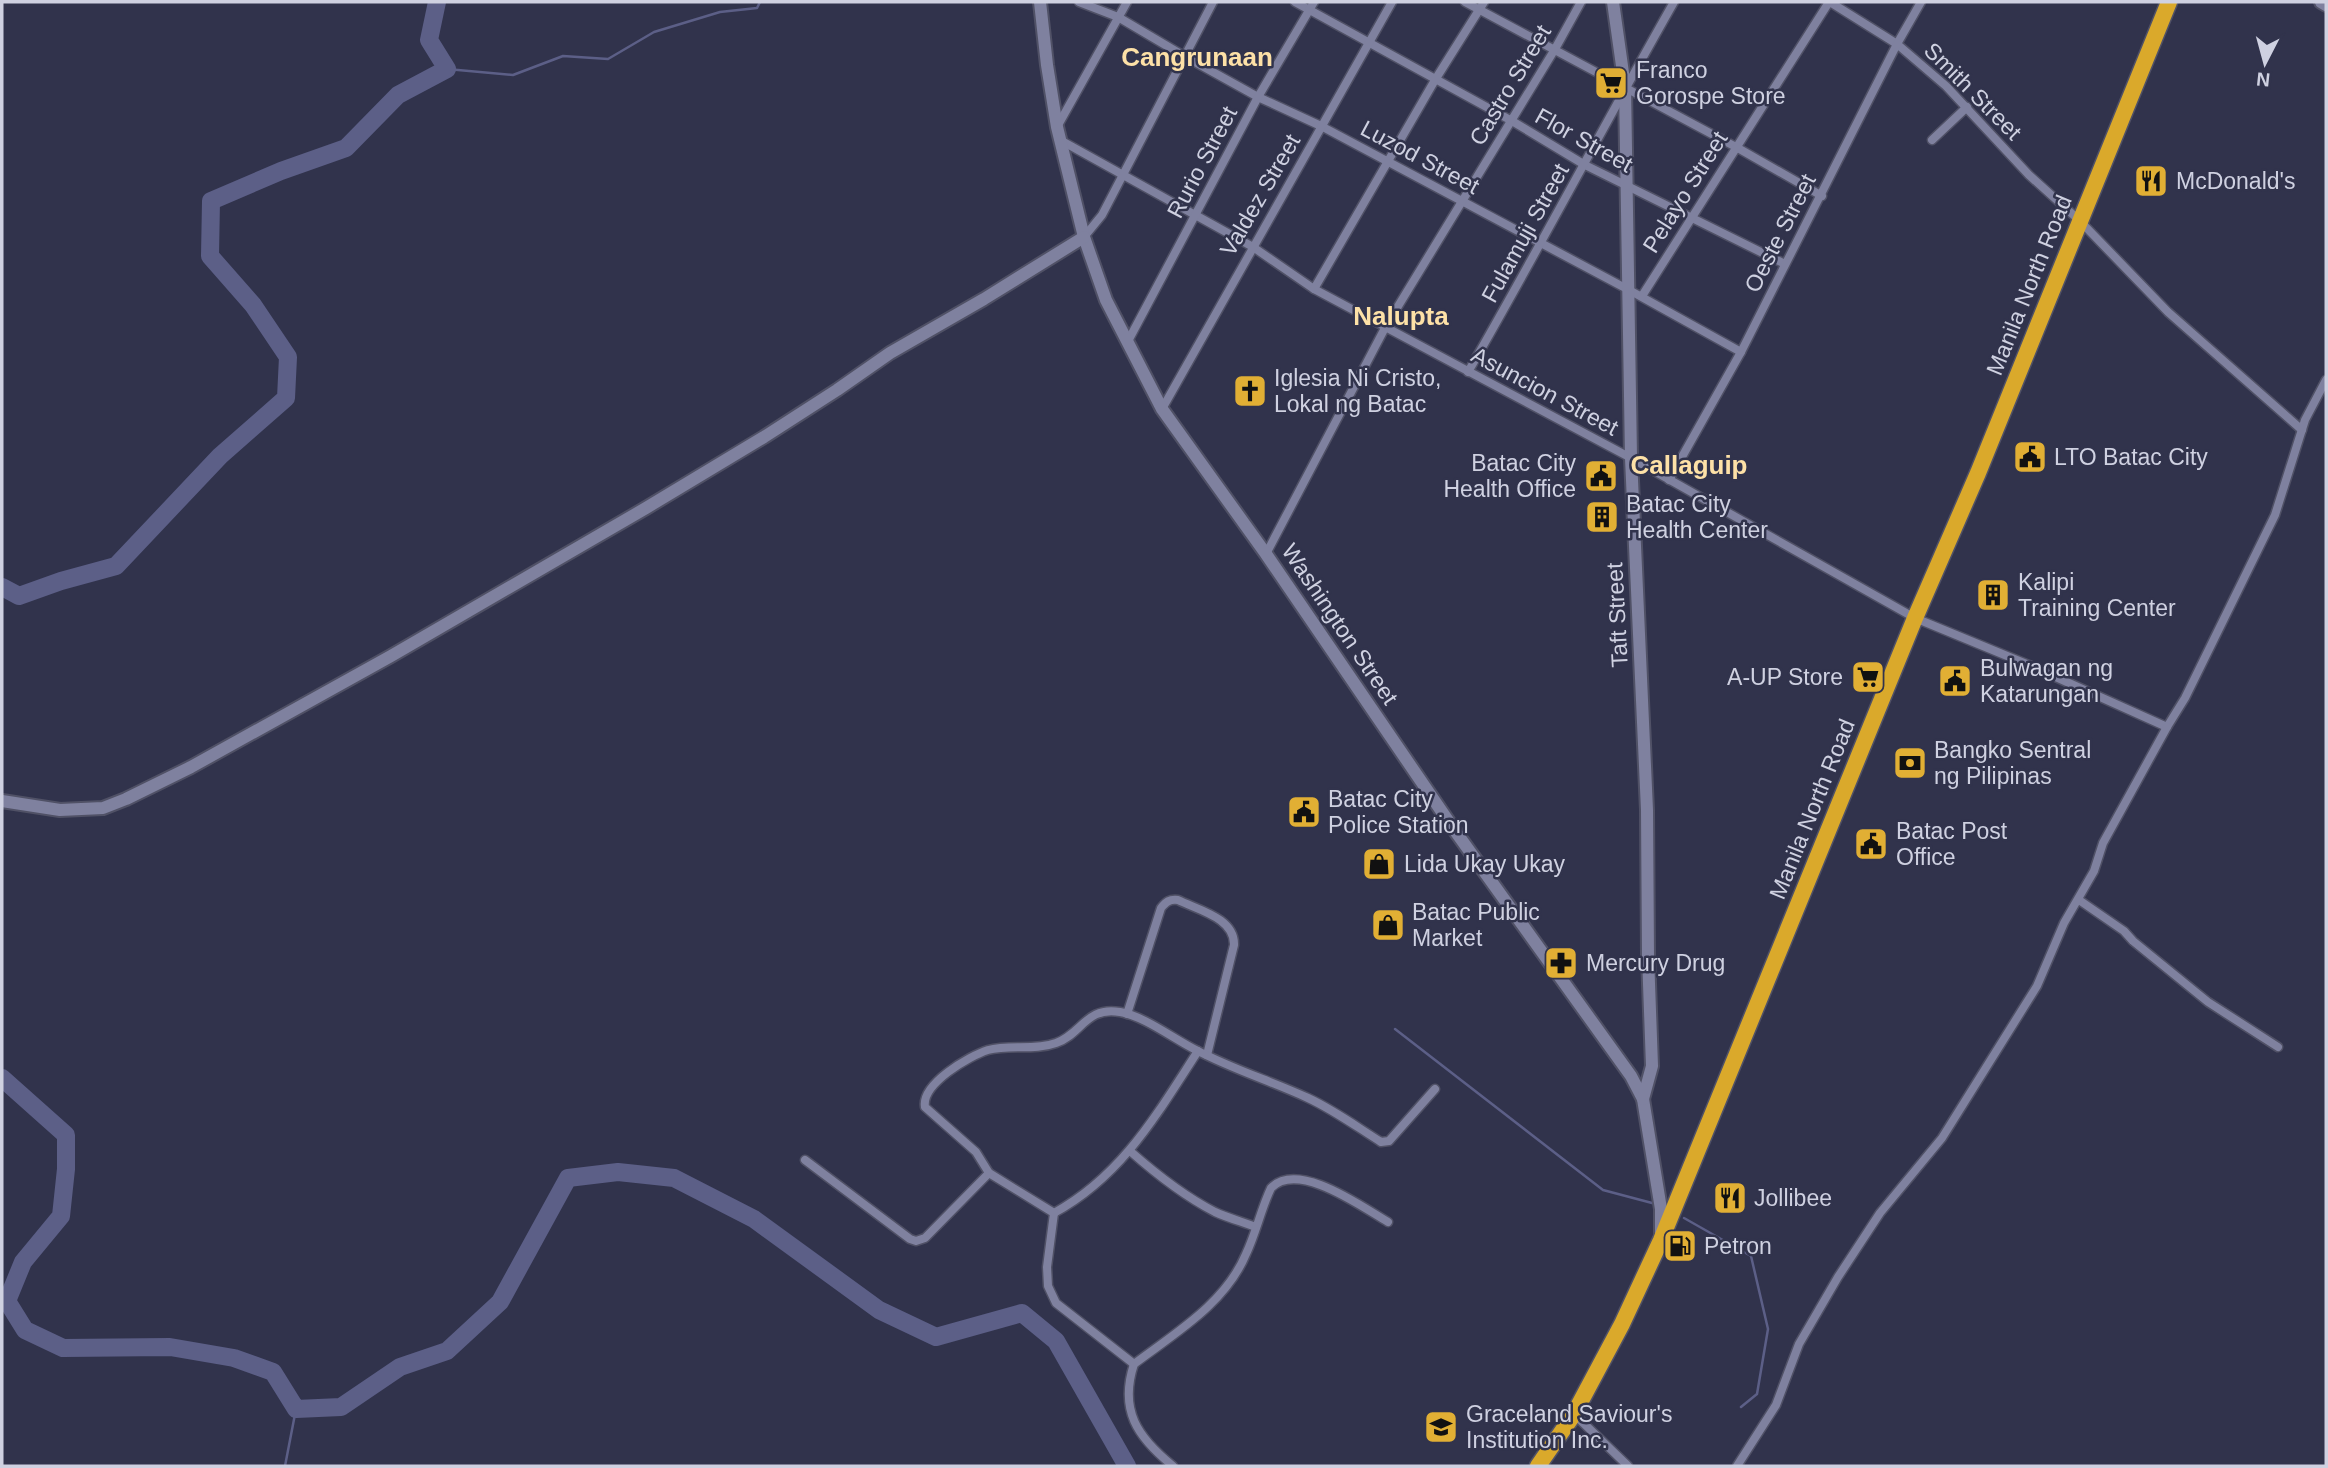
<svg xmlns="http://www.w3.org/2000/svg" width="2328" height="1468" font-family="Helvetica,sans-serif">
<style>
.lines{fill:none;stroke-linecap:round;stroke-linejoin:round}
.stream{stroke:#5c5f87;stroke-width:2.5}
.river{stroke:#5c5f87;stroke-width:18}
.street-casing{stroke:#505166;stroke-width:11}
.secondary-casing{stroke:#505166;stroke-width:16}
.highway-casing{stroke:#505166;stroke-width:19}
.street{stroke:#7f819f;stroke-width:8}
.secondary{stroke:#7f819f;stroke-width:12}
.highway{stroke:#daa92b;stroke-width:16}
.labels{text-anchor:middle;stroke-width:5;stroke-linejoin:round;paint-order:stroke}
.poi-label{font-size:23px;fill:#cfd1e1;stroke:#31334c;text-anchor:start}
.street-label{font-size:23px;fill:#cfd1e1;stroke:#31334c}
.quarter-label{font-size:26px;font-weight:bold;fill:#fde1a7;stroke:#31334c}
</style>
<rect width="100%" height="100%" fill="#31334c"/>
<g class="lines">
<g class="stream">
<path d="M447,69L513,75L563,56L608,59L654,32L720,12L757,8L760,2"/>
<path d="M1395,1029L1603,1190L1652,1203"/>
<path d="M1684,1218L1751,1256L1768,1329L1757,1394L1741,1407"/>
<path d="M285,1466L296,1409"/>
</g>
<g class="river">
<path d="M2,587L19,596L61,581L116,566L220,456L286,398L288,357L253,305L210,256L211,201L281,171L346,148L398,95L447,69L429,40L437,2"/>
<path d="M2,1078L66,1135V1169L61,1216L23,1262L7,1301L25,1330L63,1348L170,1347L234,1358L273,1372L296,1409L341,1407L400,1367L447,1351L500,1302L568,1178L618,1172L674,1178L754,1219L879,1310L936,1337L1022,1313L1056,1341L1127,1466"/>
</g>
<defs>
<g id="street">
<path d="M1079,2L1118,17L1184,56L1258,97L1321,126L1629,290L1741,352"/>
<path d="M1295,2L1512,121L1585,165L1785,264"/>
<path d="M1465,2L1736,147L1822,196"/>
<path d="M1830,2L1897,44L1946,86L2029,175L2079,220L2168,312L2302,430"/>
<path d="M1057,127L1127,2"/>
<path d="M1060,140L1253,247L1314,289L1631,458L1915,618L2029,665L2167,727L2185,698L2275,515L2305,420L2326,380"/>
<path d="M1932,140L1967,107"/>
<path d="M1084,237L1102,215L1213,2"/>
<path d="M1314,289L1435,80L1484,2"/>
<path d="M1642,296L1829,2"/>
<path d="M1127,343L1258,97L1314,2"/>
<path d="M1468,372C1539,249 1604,125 1674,2"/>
<path d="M1162,409L1392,2"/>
<path d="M1669,480L1741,352L1897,44L1921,2"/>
<path d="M1266,554L1386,326L1555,49L1581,2"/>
<path d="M2079,900L2124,931L2133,941L2208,1002L2278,1047"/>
<path d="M1127,1014L1161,908C1166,902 1169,899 1178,900C1198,910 1235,918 1234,945L1207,1055"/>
<path d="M1130,1151C1156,1174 1184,1196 1215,1212C1228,1218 1243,1222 1256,1227"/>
<path d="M805,1160L910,1239L916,1241L925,1238L989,1173"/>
<path d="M1054,1213C1122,1176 1157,1114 1198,1051"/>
<path d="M1134,1364L1056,1303L1048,1286L1047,1267L1054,1213L989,1173L976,1152L925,1107C921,1084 969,1056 988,1050C1010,1044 1034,1051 1056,1043C1082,1034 1086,1006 1120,1012C1144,1016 1174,1039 1196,1050C1232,1069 1271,1081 1308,1098C1334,1110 1357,1127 1381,1142L1389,1141L1435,1089"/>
<path d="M1574,1414L1628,1466"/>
<path d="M1173,1466C1137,1437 1119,1410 1134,1364C1175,1333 1225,1304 1246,1254C1256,1233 1261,1209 1271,1188C1298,1160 1362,1207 1388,1222"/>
<path d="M1737,1466L1776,1405L1799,1344L1838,1277L1880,1213L1942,1138L2037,986L2064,923L2094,871L2103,843L2167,727"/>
</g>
<g id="secondary">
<path d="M1040,2L1047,65L1057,127L1084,237L1106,300L1162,409L1266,554L1453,828L1631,1076L1643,1099L1661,1209V1233"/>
<path d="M1613,2L1625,87L1631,458L1647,810L1648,956L1652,1066L1643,1099"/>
<path d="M2321,2L2326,5"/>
<path d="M2,801L60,810L103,808L126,799L191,767L391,656L646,508L764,437L837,390L890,353L984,299L1084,237"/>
</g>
<path id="highway" d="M1538,1466L1574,1414L1622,1324L1661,1240L1915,618L1978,473L2169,2"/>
</defs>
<use href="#street" class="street-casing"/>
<use href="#secondary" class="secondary-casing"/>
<use href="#highway" class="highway-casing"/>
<use href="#street" class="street"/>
<use href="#secondary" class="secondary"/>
<use href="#highway" class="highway"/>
</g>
<defs>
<symbol id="supermarket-square" viewBox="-11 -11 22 22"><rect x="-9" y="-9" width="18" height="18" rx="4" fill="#e1af34" stroke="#31334c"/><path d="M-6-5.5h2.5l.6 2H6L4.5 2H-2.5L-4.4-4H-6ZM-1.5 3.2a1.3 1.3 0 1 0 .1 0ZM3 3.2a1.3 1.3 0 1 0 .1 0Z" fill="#111"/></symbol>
<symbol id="restaurant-square" viewBox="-11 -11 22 22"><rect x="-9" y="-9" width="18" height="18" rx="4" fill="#e1af34" stroke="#31334c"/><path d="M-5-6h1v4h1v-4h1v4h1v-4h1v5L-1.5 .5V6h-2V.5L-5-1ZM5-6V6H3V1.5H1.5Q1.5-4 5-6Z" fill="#111"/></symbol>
<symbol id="church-square" viewBox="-11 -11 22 22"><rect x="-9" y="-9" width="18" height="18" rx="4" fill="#e1af34" stroke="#31334c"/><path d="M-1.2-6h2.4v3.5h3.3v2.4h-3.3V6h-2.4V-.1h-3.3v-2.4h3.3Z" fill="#111"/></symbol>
<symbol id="civic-square" viewBox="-11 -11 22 22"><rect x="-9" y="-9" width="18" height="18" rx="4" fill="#e1af34" stroke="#31334c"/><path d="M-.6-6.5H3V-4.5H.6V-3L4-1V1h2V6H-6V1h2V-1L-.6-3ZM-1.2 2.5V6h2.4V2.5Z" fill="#111"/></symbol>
<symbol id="building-square" viewBox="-11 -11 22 22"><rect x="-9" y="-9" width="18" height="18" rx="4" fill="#e1af34" stroke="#31334c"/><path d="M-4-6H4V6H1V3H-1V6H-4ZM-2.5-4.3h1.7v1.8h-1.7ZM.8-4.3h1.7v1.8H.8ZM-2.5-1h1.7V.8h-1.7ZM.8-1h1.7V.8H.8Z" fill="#111"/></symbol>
<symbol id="bank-square" viewBox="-11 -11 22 22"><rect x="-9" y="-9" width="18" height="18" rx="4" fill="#e1af34" stroke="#31334c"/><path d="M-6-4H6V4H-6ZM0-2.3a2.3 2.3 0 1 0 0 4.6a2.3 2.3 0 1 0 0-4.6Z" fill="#111"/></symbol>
<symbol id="shop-square" viewBox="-11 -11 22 22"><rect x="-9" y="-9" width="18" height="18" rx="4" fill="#e1af34" stroke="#31334c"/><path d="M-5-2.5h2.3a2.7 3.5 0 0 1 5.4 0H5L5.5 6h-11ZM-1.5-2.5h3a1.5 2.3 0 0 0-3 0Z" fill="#111"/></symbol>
<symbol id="pharmacy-square" viewBox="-11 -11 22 22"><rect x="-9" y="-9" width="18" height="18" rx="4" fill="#e1af34" stroke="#31334c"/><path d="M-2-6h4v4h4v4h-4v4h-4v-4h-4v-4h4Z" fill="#111"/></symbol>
<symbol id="fuel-square" viewBox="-11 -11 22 22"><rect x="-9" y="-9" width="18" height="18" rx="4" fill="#e1af34" stroke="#31334c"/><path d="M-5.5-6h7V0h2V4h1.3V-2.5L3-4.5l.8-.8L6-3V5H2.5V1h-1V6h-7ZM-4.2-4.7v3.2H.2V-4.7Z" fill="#111"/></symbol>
<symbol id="school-square" viewBox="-11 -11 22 22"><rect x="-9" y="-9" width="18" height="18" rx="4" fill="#e1af34" stroke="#31334c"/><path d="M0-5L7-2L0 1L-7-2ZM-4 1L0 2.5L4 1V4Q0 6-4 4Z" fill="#111"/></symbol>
</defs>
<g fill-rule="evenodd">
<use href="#supermarket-square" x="1592" y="64" width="38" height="38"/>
<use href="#restaurant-square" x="2132" y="162" width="38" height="38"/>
<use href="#church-square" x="1231" y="372" width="38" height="38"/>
<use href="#civic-square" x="2011" y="438" width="38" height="38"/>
<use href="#civic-square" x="1582" y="457" width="38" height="38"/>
<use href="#building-square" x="1583" y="498" width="38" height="38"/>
<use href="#building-square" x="1974" y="576" width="38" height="38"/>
<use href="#supermarket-square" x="1849" y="658" width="38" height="38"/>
<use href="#civic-square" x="1936" y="662" width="38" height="38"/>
<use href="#bank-square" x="1891" y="744" width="38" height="38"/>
<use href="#civic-square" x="1285" y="793" width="38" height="38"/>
<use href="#civic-square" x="1852" y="825" width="38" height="38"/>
<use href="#shop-square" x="1360" y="845" width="38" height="38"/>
<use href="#shop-square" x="1369" y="906" width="38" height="38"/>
<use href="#pharmacy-square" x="1542" y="944" width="38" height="38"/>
<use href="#restaurant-square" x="1711" y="1179" width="38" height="38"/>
<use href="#fuel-square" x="1661" y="1227" width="38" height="38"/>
<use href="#school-square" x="1422" y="1408" width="38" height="38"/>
</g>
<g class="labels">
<g class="poi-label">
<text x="1636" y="78">Franco<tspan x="1636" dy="26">Gorospe Store</tspan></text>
<text x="2176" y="189">McDonald's</text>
<text x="1274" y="386">Iglesia Ni Cristo,<tspan x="1274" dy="26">Lokal ng Batac</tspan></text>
<text x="2054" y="465">LTO Batac City</text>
<text x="1576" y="471" text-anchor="end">Batac City<tspan x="1576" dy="26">Health Office</tspan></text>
<text x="1626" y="512">Batac City<tspan x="1626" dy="26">Health Center</tspan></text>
<text x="2018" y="590">Kalipi<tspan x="2018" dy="26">Training Center</tspan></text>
<text x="1980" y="676">Bulwagan ng<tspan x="1980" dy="26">Katarungan</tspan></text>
<text x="1843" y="685" text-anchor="end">A-UP Store</text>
<text x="1934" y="758">Bangko Sentral<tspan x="1934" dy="26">ng Pilipinas</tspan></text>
<text x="1328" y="807">Batac City<tspan x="1328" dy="26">Police Station</tspan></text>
<text x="1896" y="839">Batac Post<tspan x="1896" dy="26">Office</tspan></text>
<text x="1404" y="872">Lida Ukay Ukay</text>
<text x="1412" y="920">Batac Public<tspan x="1412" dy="26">Market</tspan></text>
<text x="1586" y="971">Mercury Drug</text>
<text x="1754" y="1206">Jollibee</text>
<text x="1704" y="1254">Petron</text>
<text x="1466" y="1422">Graceland Saviour's<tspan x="1466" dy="26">Institution Inc.</tspan></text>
</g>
<g class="street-label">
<text transform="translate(1510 85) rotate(-59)" y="8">Castro Street</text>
<text transform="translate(1973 91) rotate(45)" y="8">Smith Street</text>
<text transform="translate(1584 140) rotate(29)" y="8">Flor Street</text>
<text transform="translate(1420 157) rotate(28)" y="8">Luzod Street</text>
<text transform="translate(1202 162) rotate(-62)" y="8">Rurio Street</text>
<text transform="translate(1685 192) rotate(-58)" y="8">Pelayo Street</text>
<text transform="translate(1260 195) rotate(-60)" y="8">Valdez Street</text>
<text transform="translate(1525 233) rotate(-61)" y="8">Fulamuji Street</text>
<text transform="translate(1780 233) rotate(-63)" y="8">Oeste Street</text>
<text transform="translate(2029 285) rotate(-68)" y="8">Manila North Road</text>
<text transform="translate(1545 391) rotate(28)" y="8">Asuncion Street</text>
<text transform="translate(1617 615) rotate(-93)" y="8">Taft Street</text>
<text transform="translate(1340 624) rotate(56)" y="8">Washington Street</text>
<text transform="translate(1812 809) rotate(-68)" y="8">Manila North Road</text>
</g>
<g class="quarter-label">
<text x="1197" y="66">Cangrunaan</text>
<text x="1401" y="325">Nalupta</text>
<text x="1689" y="474">Callaguip</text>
</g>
</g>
<rect width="2328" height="1468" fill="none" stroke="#cfd1e1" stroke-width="7"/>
<g transform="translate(2265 63) rotate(186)" stroke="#31334c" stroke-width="5" paint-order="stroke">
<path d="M0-5L12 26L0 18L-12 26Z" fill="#cfd1e1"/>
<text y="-10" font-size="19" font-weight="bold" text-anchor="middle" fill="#cfd1e1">N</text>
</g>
</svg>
